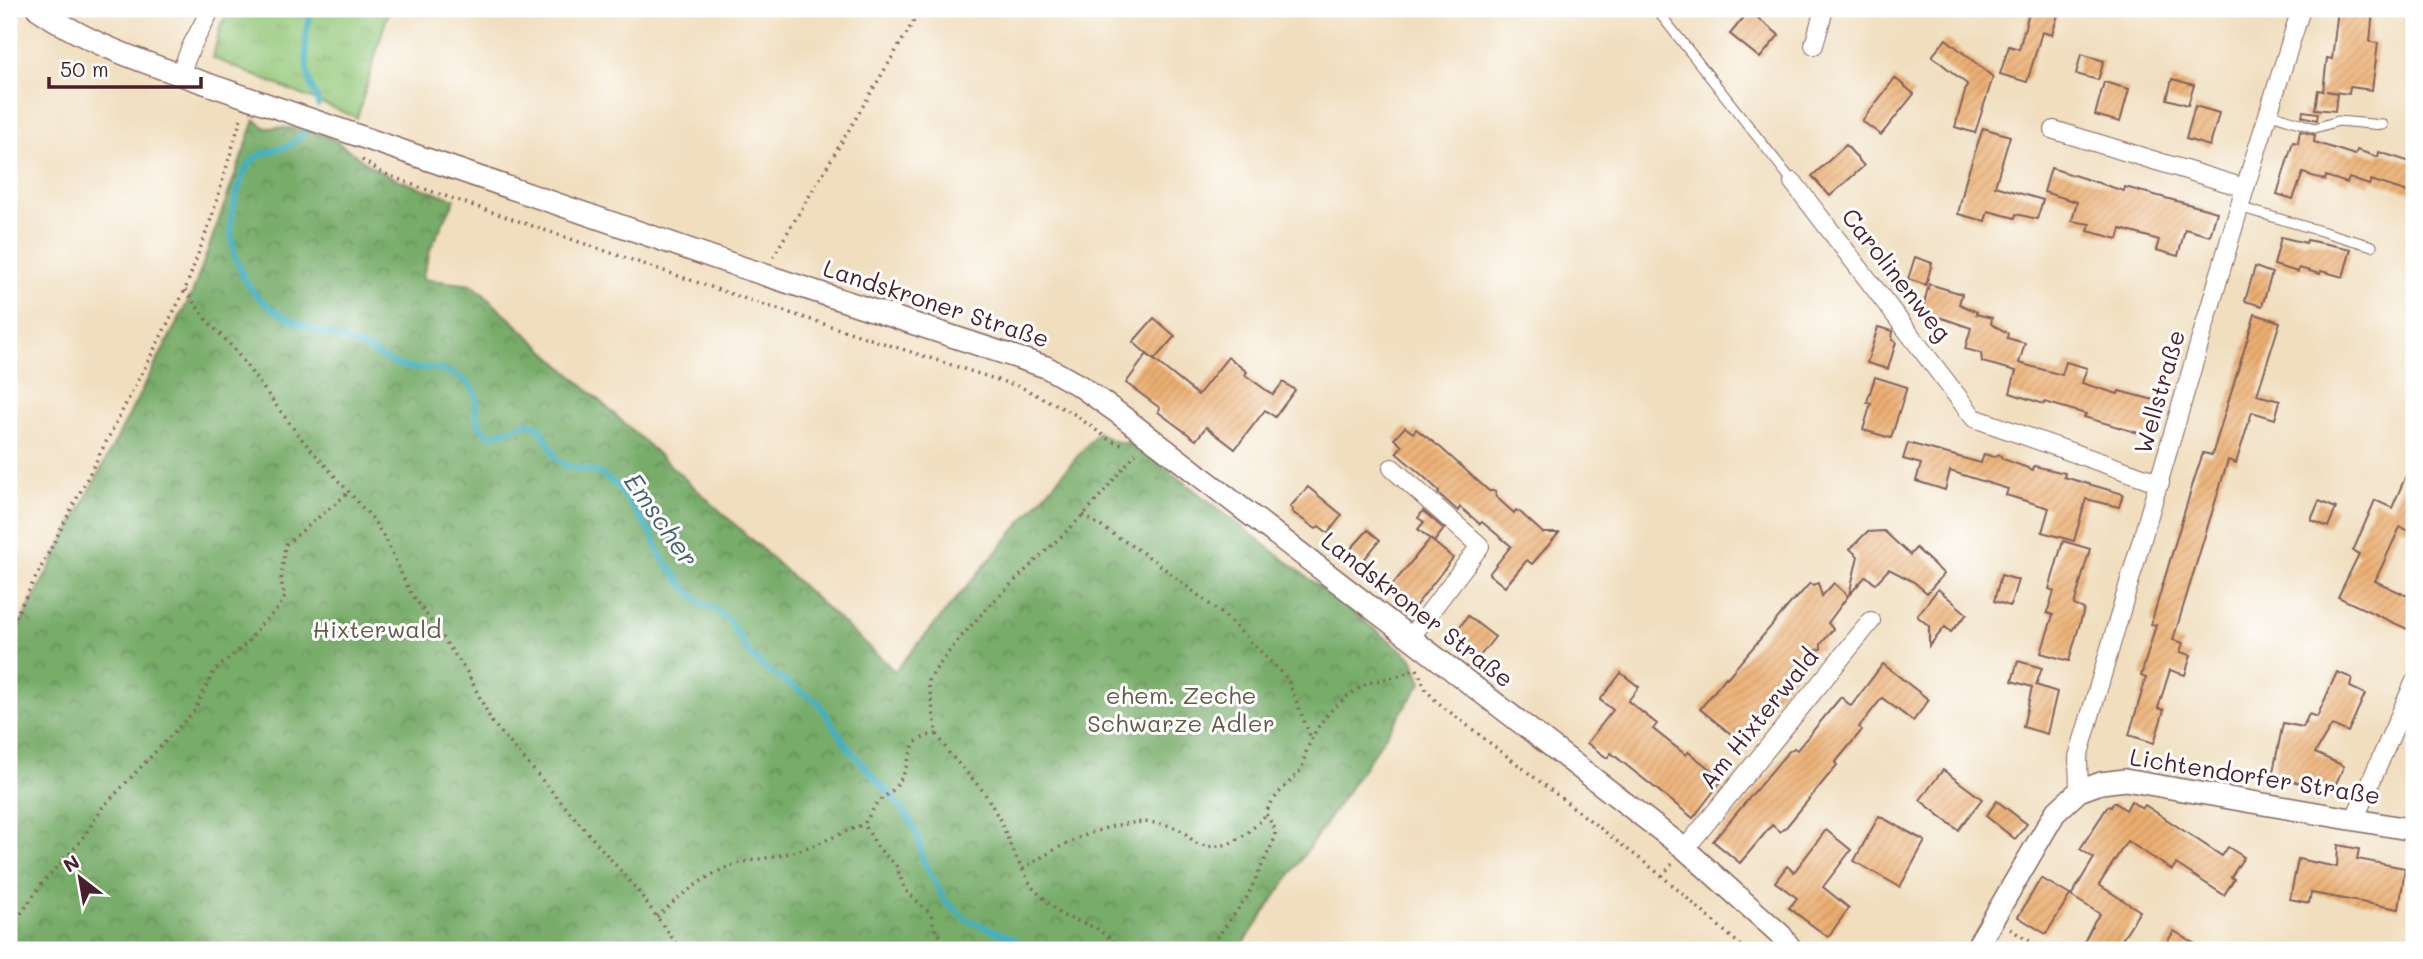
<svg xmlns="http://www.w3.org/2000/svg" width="2423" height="959" font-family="Mali,sans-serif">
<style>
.grass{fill:url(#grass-tufts);stroke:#6f7452;stroke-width:2}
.forest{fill:url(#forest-crowns);stroke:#60664a;stroke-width:2}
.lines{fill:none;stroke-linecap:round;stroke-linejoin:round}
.stream{stroke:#43b0c0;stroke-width:6}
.building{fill:url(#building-hatch)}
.service-casing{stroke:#84625e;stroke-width:11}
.minor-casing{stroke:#84625e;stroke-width:20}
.tertiary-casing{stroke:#84625e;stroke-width:24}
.path{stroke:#84625e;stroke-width:3.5;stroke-dasharray:2 5;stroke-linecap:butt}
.service{stroke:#fff;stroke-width:9}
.minor{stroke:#fff;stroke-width:18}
.tertiary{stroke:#fff;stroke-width:21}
.labels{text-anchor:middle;stroke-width:6;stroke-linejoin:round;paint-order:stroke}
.street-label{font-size:24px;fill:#4a1f2b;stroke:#fff}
.park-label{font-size:24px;fill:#645a46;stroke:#fff}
.water-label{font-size:26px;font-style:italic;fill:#47606e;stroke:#fff}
</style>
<defs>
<pattern id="grass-tufts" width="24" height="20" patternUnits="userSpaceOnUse" patternTransform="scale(1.75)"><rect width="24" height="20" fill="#94c879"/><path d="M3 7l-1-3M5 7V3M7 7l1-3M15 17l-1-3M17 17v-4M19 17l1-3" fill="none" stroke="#81ab69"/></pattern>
<pattern id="forest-crowns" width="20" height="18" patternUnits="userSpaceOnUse" patternTransform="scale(1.75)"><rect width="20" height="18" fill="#77ac69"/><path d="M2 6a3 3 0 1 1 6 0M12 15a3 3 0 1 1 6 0" fill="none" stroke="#648b57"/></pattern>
<pattern id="building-hatch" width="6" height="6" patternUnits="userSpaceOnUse" patternTransform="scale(1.75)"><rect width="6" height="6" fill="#ebae71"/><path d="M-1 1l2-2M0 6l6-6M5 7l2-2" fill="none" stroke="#cb9562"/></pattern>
</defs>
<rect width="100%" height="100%" fill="#fff"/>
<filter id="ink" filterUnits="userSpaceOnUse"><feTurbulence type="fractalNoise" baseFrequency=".0143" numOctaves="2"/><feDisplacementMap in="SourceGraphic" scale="14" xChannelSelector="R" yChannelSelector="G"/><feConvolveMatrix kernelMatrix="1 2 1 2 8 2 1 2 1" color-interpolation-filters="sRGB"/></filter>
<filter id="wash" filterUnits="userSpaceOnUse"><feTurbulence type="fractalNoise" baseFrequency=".00686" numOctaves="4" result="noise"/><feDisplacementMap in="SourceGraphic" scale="28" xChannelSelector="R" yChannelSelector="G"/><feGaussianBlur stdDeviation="1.57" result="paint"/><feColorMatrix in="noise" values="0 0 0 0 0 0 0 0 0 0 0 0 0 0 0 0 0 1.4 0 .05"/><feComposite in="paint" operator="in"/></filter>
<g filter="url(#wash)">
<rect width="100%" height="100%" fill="#f0debe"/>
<path class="grass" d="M231,9H389L357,118L213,58L221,24Z"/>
<path class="forest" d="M255,120L266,128C291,126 322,130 343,146C357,155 368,166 383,173C406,184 431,191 455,199L431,247L422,279L473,285L895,671L1098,432C1110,440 1118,444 1133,443L1412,658L1422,682L1239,950H9V646L192,294Z"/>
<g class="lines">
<g class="stream">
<path d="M313,9C303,31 305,55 309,79C311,89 317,95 318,105"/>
<path d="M306,131C301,136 295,142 290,145C278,151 260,151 251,162C239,176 230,215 231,233C239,312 294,321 357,345C374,351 387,363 405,367C412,369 418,368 426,368C441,368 452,372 465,381C485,395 471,408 479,425C481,428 488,433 491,436L526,423L540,427L556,458L564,465L597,472L617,485L652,535L661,556L687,590L703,604L716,610L729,621L749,653L767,670L818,702L849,749L896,801L909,818L919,840L923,860L945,901L967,920L1010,937L1028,950"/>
</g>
</g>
<g id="blocks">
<g class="building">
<path d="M2030,9H2050L2059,11L2052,35L2042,32L2027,82L2000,74L2009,46L2019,49Z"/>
<path d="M2338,9H2373L2370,42L2378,43L2372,90L2350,87L2349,94L2326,91L2337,93L2335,111L2315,109L2318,90L2323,91L2327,58L2332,59Z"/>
<path d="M1749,11L1779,35L1760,58L1730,34Z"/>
<path d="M1946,39L1993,77L1975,133L1955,127L1967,84L1932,56Z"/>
<path d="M2081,54L2104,61L2098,80L2076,74Z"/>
<path d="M1895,78L1914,94L1881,135L1862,121Z"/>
<path d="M2172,79L2194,85L2188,105L2167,99Z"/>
<path d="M2104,82L2129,89L2120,122L2095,115Z"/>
<path d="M2195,106L2219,113L2210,146L2186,139Z"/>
<path d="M2303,111L2318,113L2317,120L2302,116Z"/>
<path d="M1983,128L2010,136L1995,186L2043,200L2037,219L2016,214L2015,218L1988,211L1985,221L1958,214L1966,179Z"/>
<path d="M2300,131L2315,135L2314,142L2355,155L2357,150L2378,157L2379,152L2414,163V194L2371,180L2369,185L2349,178L2347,183L2326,176L2325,180L2303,173L2293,199L2277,194L2293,142L2298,143Z"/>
<path d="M1846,145L1864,166L1830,196L1812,176Z"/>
<path d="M2051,168L2124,191L2125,187L2217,212L2210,236L2185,229L2178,256L2156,250L2159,240L2121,229L2118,239L2088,231L2090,224L2072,221L2077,202L2044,192Z"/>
<path d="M2281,237L2306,243L2307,240L2351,249L2343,277L2321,271L2320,274L2299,268L2298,272L2274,265Z"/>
<path d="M1915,257L1932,263L1926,285L1908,279Z"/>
<path d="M2255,267L2272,273L2262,306L2245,301Z"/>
<path d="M1929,284L1962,294L1959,304L1977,312L1976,314L1992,318L1991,324L2008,333L2007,338L2025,343L2019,363L2062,375L2066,362L2087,368L2082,383L2118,394L2119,391L2162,402L2152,437L2084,417L2086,414L2045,402L2044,404L2010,393L2016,371L1982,362L1981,353L1965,349L1971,328L1922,311Z"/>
<path d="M2255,314L2280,322L2257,395L2280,401L2275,419L2252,412L2236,463L2228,460L2173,640L2183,643L2180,652L2191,655L2185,675L2170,670L2158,708L2164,710L2154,743L2129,735L2146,678L2141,676L2156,625L2151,624L2194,480L2203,453L2212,455Z"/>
<path d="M1154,318L1175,336L1154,360L1133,342Z"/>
<path d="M1878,327L1893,331L1892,340L1896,342L1888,369L1867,363Z"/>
<path d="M1147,354L1198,395L1228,357L1247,372L1245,375L1273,395L1283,382L1295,390L1275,417L1265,410L1235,449L1206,427L1196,440L1158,412L1160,408L1126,383Z"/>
<path d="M1875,377L1907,387L1891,438L1863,430L1871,403L1867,402Z"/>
<path d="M1405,427L1413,433L1416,429L1441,448L1489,491H1495L1496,497L1514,513L1516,510L1521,513L1543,533H1559L1532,564L1527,560L1505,587L1489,574L1511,546L1482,522L1480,524L1460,507L1458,511L1438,493L1439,491L1422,475L1396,453L1402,446L1394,439Z"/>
<path d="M1908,443L1981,463L1984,454L1994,457L1999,454L2003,459L2033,470L2034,466L2065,473L2064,477L2123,494L2119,507L2086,499L2074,541L2042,532L2049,508L2006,495L2008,489L1950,471L1945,490L1916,481L1921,464L1903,459Z"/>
<path d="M2414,457V533L2400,527L2375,581L2410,597L2408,601L2414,604V614L2407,629L2338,597L2359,554L2353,551L2375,500L2392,508Z"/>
<path d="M1308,487L1342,515L1328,533L1319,526L1316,529L1292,512L1293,510L1290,507Z"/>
<path d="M2319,501L2336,508L2328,527L2311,520Z"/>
<path d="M1423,511L1444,529L1434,542L1418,529L1424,522L1418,518Z"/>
<path d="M1368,530L1380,540L1362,562L1349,551Z"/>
<path d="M1884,531L1910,555L1916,548L1944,574L1927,593L1914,582L1889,569L1875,584L1866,576L1849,595L1858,556L1850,549L1867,532Z"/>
<path d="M1430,539L1453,558L1413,609L1388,590Z"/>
<path d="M2063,541L2090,549L2074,605L2084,609L2069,661L2041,653L2053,615L2047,613L2054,591L2049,589Z"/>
<path d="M2001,575L2018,580L2010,606L1994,601Z"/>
<path d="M1810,583L1813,585L1818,583L1822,596L1834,583L1848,596L1828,623L1833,629L1821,644V649L1816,650L1741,742L1700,709L1726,677L1727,678L1795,598L1796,599Z"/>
<path d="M1938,589L1967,614L1951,632L1945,627L1929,646V626L1917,616Z"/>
<path d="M1468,616L1495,637L1479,657L1452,637Z"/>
<path d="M2018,661L2042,668L2036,685L2057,692L2047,734L2023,727L2032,687L2012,681Z"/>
<path d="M1883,664L1929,700L1913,721L1882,698L1859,727L1862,730L1835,763L1837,765L1787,826L1780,832L1772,825L1740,863L1713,841L1787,753L1794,748L1797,750L1841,697L1851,706Z"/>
<path d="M2337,672L2352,678L2350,687L2365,694L2348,732L2332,725L2315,753L2344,766L2333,790L2272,777L2283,723L2303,727L2309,714L2317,717Z"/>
<path d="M1621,673L1639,687L1628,701L1657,724L1653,729L1686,755L1688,752L1723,779L1693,818L1611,753L1607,758L1587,743L1613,710L1600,700Z"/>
<path d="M1943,770L1982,799L1958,830L1920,800Z"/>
<path d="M1997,801L2027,824L2015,839L1986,816Z"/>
<path d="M2131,801L2142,809L2145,805L2222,856L2228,847L2244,857L2231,877L2234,879L2224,895L2176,864L2172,870L2127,841L2099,885L2140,911L2115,950H2080L2095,920L2100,914L2071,896L2094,858L2080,849L2108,806L2111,807L2114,802L2126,810Z"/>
<path d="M1879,816L1925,841L1900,887L1854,861Z"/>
<path d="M1826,830L1851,850L1823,887L1849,908L1828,937L1789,908L1797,898L1775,882L1787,866L1794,872Z"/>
<path d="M2338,845L2359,849L2357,859L2405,868L2399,909L2311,893L2309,903L2290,899L2298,859L2337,867Z"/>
<path d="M2041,878L2070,895L2046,934L2018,917Z"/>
<path d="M2174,931L2205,950H2162Z"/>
</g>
</g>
</g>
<g filter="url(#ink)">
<use href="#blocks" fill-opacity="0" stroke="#84625e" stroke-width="2"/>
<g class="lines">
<defs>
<g id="service">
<path d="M1656,9L1793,182"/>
<path d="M2268,113L2315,128L2338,121L2383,125"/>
<path d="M2239,207L2372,246"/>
</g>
<g id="minor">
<path d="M1814,45L1824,9"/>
<path d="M180,74L191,47L211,9"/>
<path d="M2054,130L2245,188"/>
<path d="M1793,182L1974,418L2160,483"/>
<path d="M1392,468L1480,546L1410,638"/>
<path d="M2079,791L2078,757L2245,188L2301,9"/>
<path d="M2354,820L2414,683"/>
<path d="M1685,849L1871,621"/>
</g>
<g id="tertiary">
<path d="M38,9C77,36 116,52 161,68L741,267L1046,367L1080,386L1118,413L1685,849L1781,935L1792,950"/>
<path d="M1975,950L2055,813L2079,791L2101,783L2125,780L2414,830"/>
</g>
</defs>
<use href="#service" class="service-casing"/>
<use href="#minor" class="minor-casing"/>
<use href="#tertiary" class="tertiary-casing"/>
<g class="path">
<path d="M362,160L383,173L416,186L737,296L1023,388L1074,414L1111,441L1122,444"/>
<path d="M773,257L921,9"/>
<path d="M185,290L205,318L234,349L299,436L372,518L387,542L409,590L467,672L492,722L638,891L681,950"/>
<path d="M1083,515L1151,558L1227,618L1287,678L1311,738"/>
<path d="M9,629L185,290L212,216L242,115"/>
<path d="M1417,669L1426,690L1437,702L1662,876L1746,950"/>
<path d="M937,734L926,736L914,743L903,776L894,789L877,803L864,824L878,848L896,865L905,890L931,914L935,929L951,950"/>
<path d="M1023,869C1055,848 1093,827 1132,823C1146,821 1168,823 1180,830C1188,834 1192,843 1202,845C1227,852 1251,833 1266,814"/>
<path d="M1662,876L1672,864"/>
<path d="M657,917C677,898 709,872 736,864C753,859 772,858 789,853C815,846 840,834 864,824"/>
<path d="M2010,929L2044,950"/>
<path d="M9,931L43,882L80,842L102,808L194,711L214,671L247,643L262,623L278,609L285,597L281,581L285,545L348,493"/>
<path d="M1126,950L1096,928L1061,915L1032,887L1017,860L999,818L984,792L949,753L937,734L928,681C969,618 1028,570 1081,517C1101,497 1117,474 1136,453"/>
<path d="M1210,950L1216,939L1247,897L1275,838V829L1266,814C1272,796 1287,786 1299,772C1304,766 1304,755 1308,747C1320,718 1338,700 1365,685C1381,677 1403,679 1416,667"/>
</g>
<use href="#service" class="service"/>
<use href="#minor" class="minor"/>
<use href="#tertiary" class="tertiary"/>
</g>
</g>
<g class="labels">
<g class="street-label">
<text transform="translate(1896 275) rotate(52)" y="8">Carolinenweg</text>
<text transform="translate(936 304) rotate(18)" y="8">Landskroner Straße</text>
<text transform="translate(2160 392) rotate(-74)" y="8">Wellstraße</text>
<text transform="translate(1417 610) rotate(38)" y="8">Landskroner Straße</text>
<text transform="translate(1759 719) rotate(-51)" y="8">Am Hixterwald</text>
<text transform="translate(2255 777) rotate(9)" y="8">Lichtendorfer Straße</text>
</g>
<g class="park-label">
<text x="377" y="638">Hixterwald</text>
<text x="1181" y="704">ehem. Zeche<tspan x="1181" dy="28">Schwarze Adler</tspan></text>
</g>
<g class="water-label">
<text transform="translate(661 520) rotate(55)" y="9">Emscher</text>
</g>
</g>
<rect width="2423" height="959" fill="none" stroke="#fff" stroke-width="35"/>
<g transform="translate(80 878) rotate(329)" stroke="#ffffff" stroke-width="5" paint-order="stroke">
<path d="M0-5L12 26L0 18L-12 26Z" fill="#4a1f2b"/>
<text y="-10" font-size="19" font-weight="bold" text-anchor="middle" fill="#4a1f2b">N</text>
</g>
<path d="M49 77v10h152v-10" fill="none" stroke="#4a1f2b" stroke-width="3.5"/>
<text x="60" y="77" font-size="21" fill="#4a1f2b" stroke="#ffffff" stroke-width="5" paint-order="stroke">50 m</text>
</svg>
